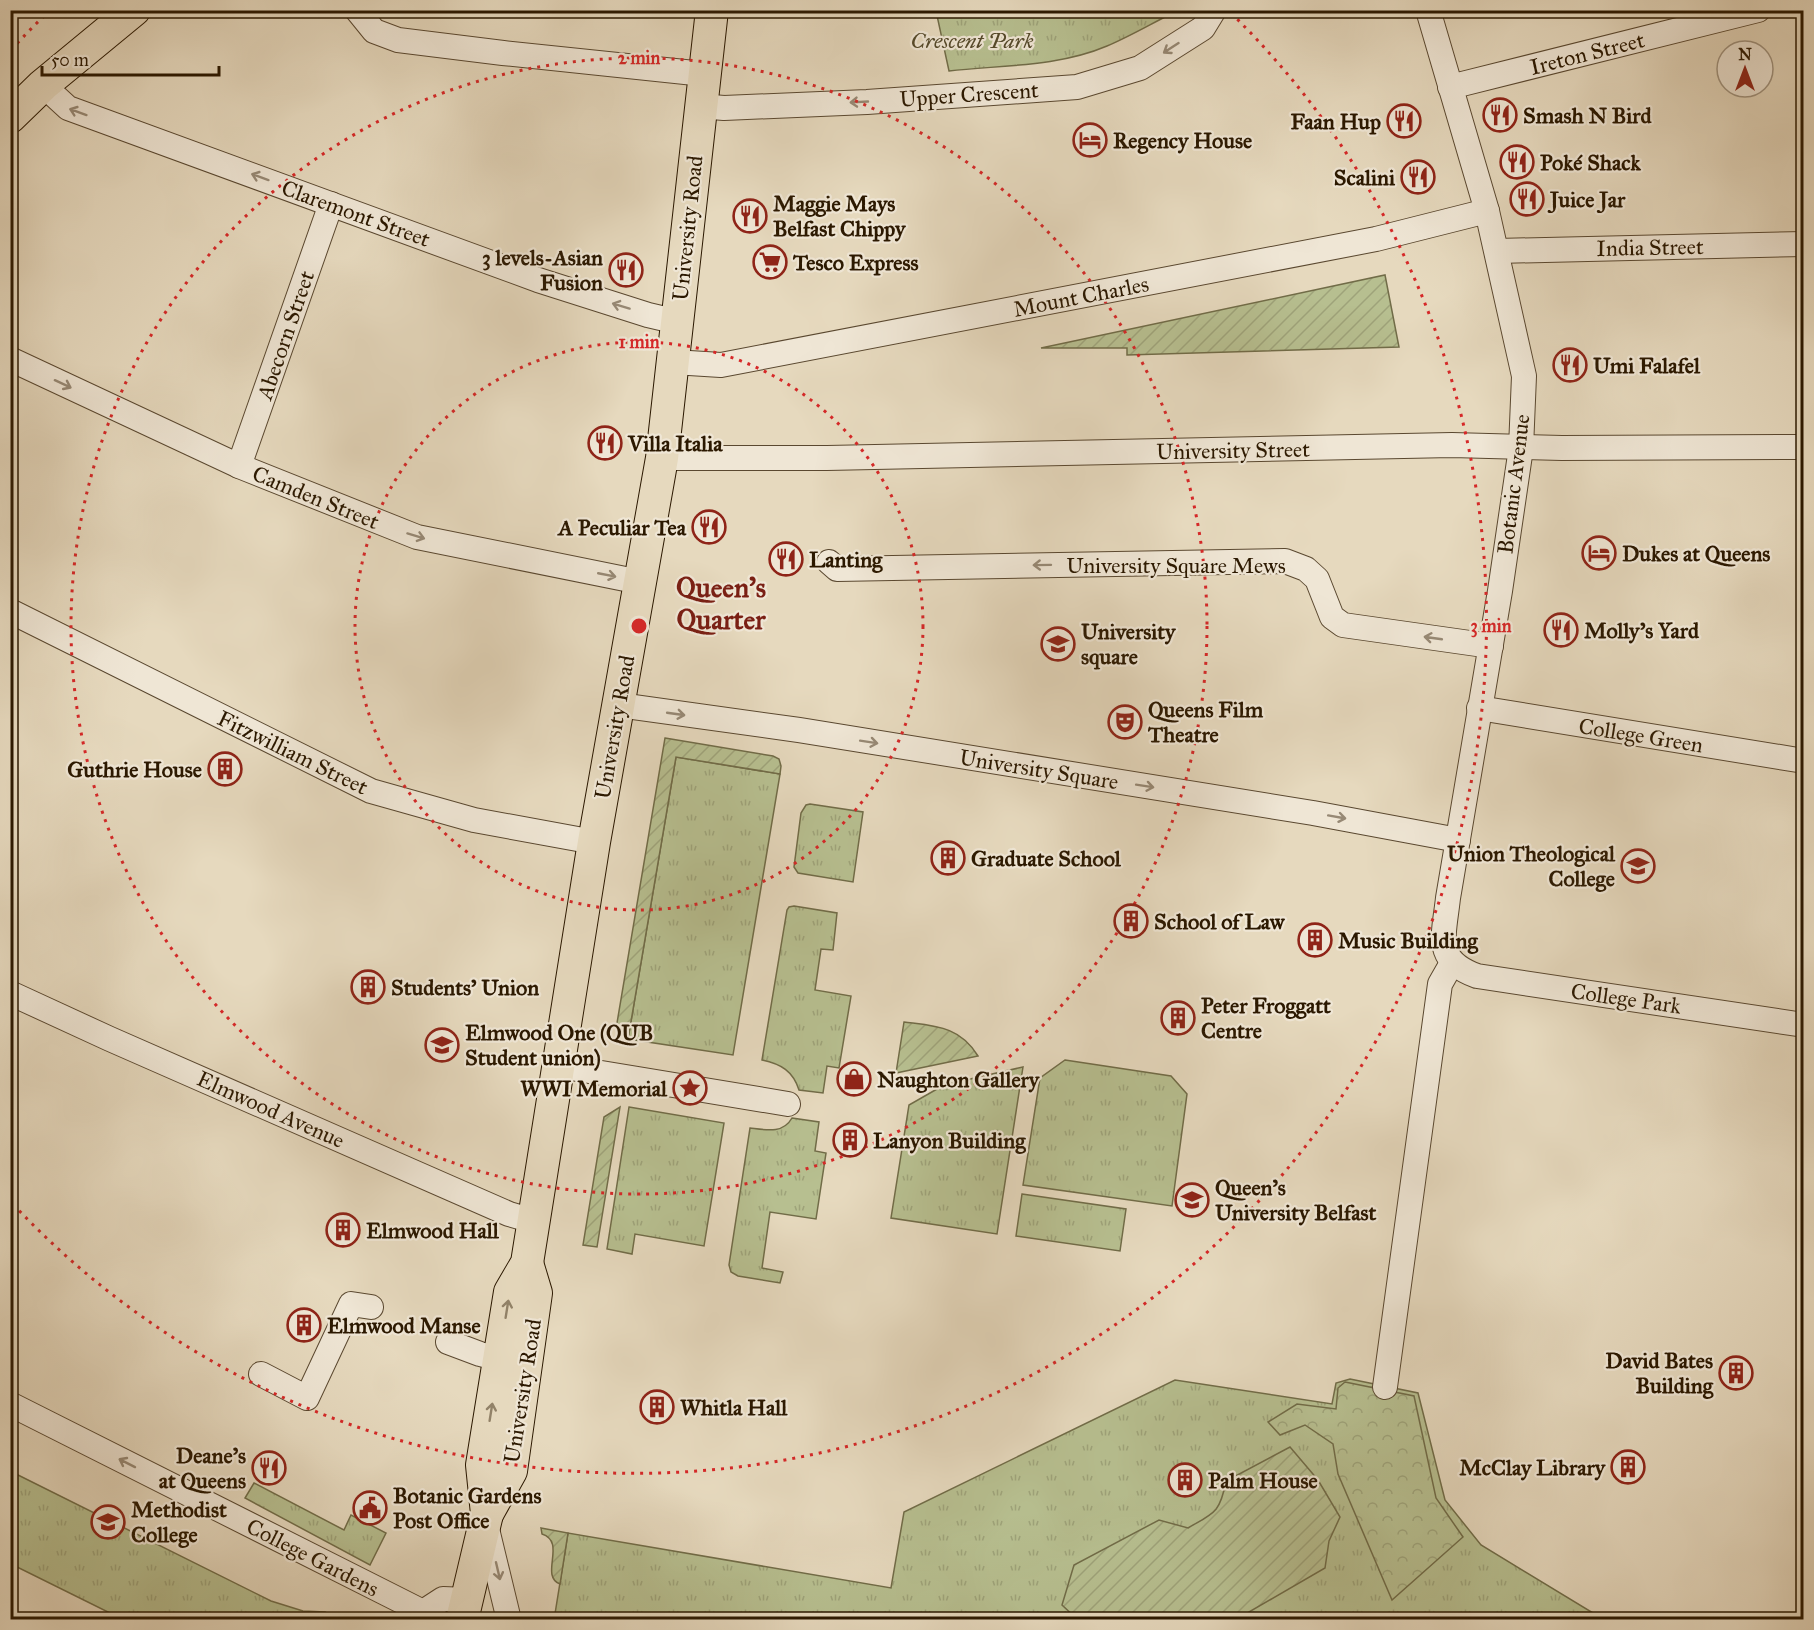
<svg xmlns="http://www.w3.org/2000/svg" width="1814" height="1630" font-family="'IM FELL Great Primer',serif">
<style>
.grass{fill:url(#grass-tufts);stroke:#716c48;stroke-width:1.5}
.forest{fill:url(#forest-crowns);stroke:#716c48;stroke-width:1.5}
.garden{fill:url(#garden-furrows);stroke:#716c48;stroke-width:1.5}
.lines{fill:none;stroke-linecap:round;stroke-linejoin:round}
.minor-casing{stroke:#5a4830;stroke-width:26}
.major-casing{stroke:#2b1800;stroke-width:34}
.minor{stroke:#efe6d5;stroke-width:24}
.major{stroke:#e6d9be;stroke-width:32}
.oneway{stroke:#978975}
.oneway2{stroke:#928268}
.ring{fill:none;stroke:#d62828;stroke-width:3;stroke-dasharray:3 6}
.labels{text-anchor:middle;stroke-width:4.5;stroke-linejoin:round;paint-order:stroke}
.park-label{font-size:22px;font-style:italic;fill:#554a2b;stroke:#efe6d5}
.street-label{font-size:22px;fill:#2b1800;stroke:#efe6d5}
.poi-label{font-size:22px;font-weight:bold;fill:#2b1800;stroke:#efe6d5;text-anchor:start}
.district-label{font-size:28px;font-weight:bold;fill:#7a1f14;stroke:#efe6d5}
.centre{fill:#d62828;stroke:#efe6d5;stroke-width:3}
.ring-label{font-size:18px;text-anchor:middle;font-weight:bold;fill:#d62828;stroke:#efe6d5;stroke-width:4.5;stroke-linejoin:round;paint-order:stroke}
</style>
<defs>
<pattern id="grass-tufts" width="24" height="20" patternUnits="userSpaceOnUse" patternTransform="scale(1.5)"><rect width="24" height="20" fill="#b7bf90"/><path d="M3 7l-1-3M5 7V3M7 7l1-3M15 17l-1-3M17 17v-4M19 17l1-3" fill="none" stroke="#9ea37a"/></pattern>
<pattern id="forest-crowns" width="20" height="18" patternUnits="userSpaceOnUse" patternTransform="scale(1.5)"><rect width="20" height="18" fill="#b7bf90"/><path d="M2 6a3 3 0 1 1 6 0M12 15a3 3 0 1 1 6 0" fill="none" stroke="#9ea37a"/></pattern>
<pattern id="garden-furrows" width="10" height="10" patternUnits="userSpaceOnUse" patternTransform="scale(1.5)"><rect width="10" height="10" fill="#b7bf90"/><path d="M-1 1l2-2M0 10L10 0M9 11l2-2" fill="none" stroke="#9ea37a"/></pattern>
</defs>
<rect width="100%" height="100%" fill="#e6d9be"/>
<filter id="stains"><feTurbulence type="fractalNoise" baseFrequency=".00333" numOctaves="4"/><feColorMatrix values="0 0 0 0 .2 0 0 0 0 .09 0 0 0 0 .02 0 0 0 .5 -.17"/></filter>
<radialGradient id="worn" r=".72"><stop offset=".6" stop-color="#630" stop-opacity="0"/><stop offset="1" stop-color="#630" stop-opacity=".3"/></radialGradient>
<g class="grass">
<path d="M936,11V10L1177,11C1154,22 1131,36 1107,46C1058,67 1001,65 949,71Z"/>
<path d="M676,757L780,774L733,1055L628,1039Z"/>
<path d="M810,804L863,812L853,882L798,873L794,867L801,813L806,805Z"/>
<path d="M794,906L837,913L833,950L821,949L815,990L851,996L839,1068L827,1066L823,1093L799,1090C793,1071 781,1064 762,1060L787,910L789,907Z"/>
<path d="M1065,1060L1171,1076L1187,1094L1172,1206L1023,1185L1040,1078Z"/>
<path d="M1023,1067L997,1234L891,1218L909,1105L944,1085Z"/>
<path d="M629,1107L724,1123L704,1246L635,1234L632,1254L607,1249Z"/>
<path d="M792,1118L819,1122L815,1151L826,1153L816,1219L770,1212L762,1268L783,1272L780,1283L738,1276L731,1272L729,1265L750,1128C766,1130 783,1134 792,1118Z"/>
<path d="M1022,1194L1126,1209L1120,1251L1016,1236Z"/>
<path d="M1350,1379L1418,1393L1445,1500L1481,1545L1603,1619L554,1620L568,1533L891,1588L904,1512L1175,1380L1332,1404L1336,1383Z"/>
<path d="M10,1471L271,1601L303,1611L325,1612L339,1619H122L11,1564Z"/>
<path d="M254,1483L344,1530L351,1515L386,1533L370,1565L245,1498Z"/>
</g>
<path class="forest" d="M1345,1382L1414,1396L1436,1498L1463,1537L1392,1600L1338,1474L1333,1444L1305,1425L1280,1435L1268,1422L1297,1404L1336,1409L1338,1388Z"/>
<g class="garden">
<path d="M1385,275L1399,347L1127,355V348H1041Z"/>
<path d="M665,738L773,756L779,759L781,766L780,774L676,757L628,1039L617,1023Z"/>
<path d="M904,1022C935,1026 960,1026 978,1056L896,1073Z"/>
<path d="M620,1107L597,1247L583,1245L604,1117Z"/>
<path d="M1290,1447L1318,1480L1340,1517L1329,1541L1325,1568L1237,1619H1077L1062,1605L1074,1565L1159,1520L1188,1528C1214,1513 1220,1513 1226,1481Z"/>
<path d="M541,1528L568,1533L560,1584C539,1576 567,1542 542,1534Z"/>
</g>
<g class="lines">
<defs>
<g id="minor">
<path d="M357,10L374,31L398,40L503,53L704,74"/>
<path d="M1428,10L1487,211L1524,376L1521,448L1500,591L1448,898C1444,936 1433,960 1477,976L1804,1025"/>
<path d="M43,85L68,108L538,280L648,315L678,322"/>
<path d="M1450,87L1758,10"/>
<path d="M700,106L724,108L867,102L1077,87L1140,68L1203,28L1214,10"/>
<path d="M1497,251L1804,244"/>
<path d="M10,359L239,466L417,537L640,582"/>
<path d="M673,362L721,365L1376,239L1487,211"/>
<path d="M662,458H827L1452,445L1562,448L1804,447"/>
<path d="M239,466L331,204"/>
<path d="M829,562L837,569L1285,561L1306,569L1317,579L1332,617L1343,625L1491,646"/>
<path d="M10,611L371,791L474,820L594,842"/>
<path d="M619,705L799,730L1313,813L1458,840"/>
<path d="M1479,708L1804,761"/>
<path d="M10,993L110,1039L509,1214L533,1221"/>
<path d="M559,1066L788,1104"/>
<path d="M448,1342L480,1354L514,1363"/>
<path d="M261,1374L307,1398L351,1304L371,1307"/>
<path d="M1385,1387L1440,984L1452,963"/>
<path d="M10,1404L423,1612L429,1620"/>
<path d="M486,1525L509,1620"/>
<path d="M423,1612L443,1599L467,1600"/>
</g>
<g id="major">
<path d="M10,117L43,85L134,10"/>
<path d="M487,1514L511,1471L536,1293L527,1263"/>
<path d="M462,1620L487,1514L482,1465L510,1292L527,1263L594,842L662,458L712,10"/>
</g>
</defs>
<use href="#minor" class="minor-casing"/>
<use href="#major" class="major-casing"/>
<use href="#minor" class="minor"/>
<use href="#major" class="major"/>
</g>
<defs><path id="oneway-shaft" d="M-6 0H5M1.5-3L5.5 0L1.5 3" fill="none" stroke-width="1.6" stroke-linecap="round" stroke-linejoin="round" transform="scale(1.5)"/></defs>
<g class="oneway">
<use href="#oneway-shaft" transform="translate(1171 48) rotate(147)"/>
<use href="#oneway-shaft" transform="translate(859 102) rotate(177)"/>
<use href="#oneway-shaft" transform="translate(78 112) rotate(-160)"/>
<use href="#oneway-shaft" transform="translate(260 177) rotate(-160)"/>
<use href="#oneway-shaft" transform="translate(621 306) rotate(-163)"/>
<use href="#oneway-shaft" transform="translate(63 384) rotate(25)"/>
<use href="#oneway-shaft" transform="translate(416 536) rotate(17)"/>
<use href="#oneway-shaft" transform="translate(1042 565) rotate(179)"/>
<use href="#oneway-shaft" transform="translate(607 575) rotate(11)"/>
<use href="#oneway-shaft" transform="translate(1433 638) rotate(-172)"/>
<use href="#oneway-shaft" transform="translate(676 714) rotate(8)"/>
<use href="#oneway-shaft" transform="translate(869 742) rotate(9)"/>
<use href="#oneway-shaft" transform="translate(1145 786) rotate(9)"/>
<use href="#oneway-shaft" transform="translate(1337 817) rotate(10)"/>
<use href="#oneway-shaft" transform="translate(127 1463) rotate(-153)"/>
<use href="#oneway-shaft" transform="translate(498 1571) rotate(77)"/>
</g>
<g class="oneway2">
<use href="#oneway-shaft" transform="translate(507 1309) rotate(-81)"/>
<use href="#oneway-shaft" transform="translate(491 1412) rotate(-81)"/>
</g>
<g class="ring">
<circle cx="639" cy="626" r="284"/>
<circle cx="639" cy="626" r="568"/>
<path d="M11 50A852 852 0 0 1 47 13M1231 13A852 852 0 1 1 11 1202"/>
</g>
<defs>
<symbol id="restaurant-ring" viewBox="-11 -11 22 22"><circle r="9.5" fill="#efe6d5" stroke="#8f2418" stroke-width="1.5"/><path d="M-5-6h1v4h1v-4h1v4h1v-4h1v5L-1.5 .5V6h-2V.5L-5-1ZM5-6V6H3V1.5H1.5Q1.5-4 5-6Z" fill="#8f2418"/></symbol>
<symbol id="hotel-ring" viewBox="-11 -11 22 22"><circle r="9.5" fill="#efe6d5" stroke="#8f2418" stroke-width="1.5"/><path d="M-6-4.5h1.5V1H6V5H4.5V3h-9V5H-6ZM-4 0a1.8 1.8 0 1 1 3.6 0ZM.5 0V-2.5h3Q6-2.5 6 0Z" fill="#8f2418"/></symbol>
<symbol id="supermarket-ring" viewBox="-11 -11 22 22"><circle r="9.5" fill="#efe6d5" stroke="#8f2418" stroke-width="1.5"/><path d="M-6-5.5h2.5l.6 2H6L4.5 2H-2.5L-4.4-4H-6ZM-1.5 3.2a1.3 1.3 0 1 0 .1 0ZM3 3.2a1.3 1.3 0 1 0 .1 0Z" fill="#8f2418"/></symbol>
<symbol id="university-ring" viewBox="-11 -11 22 22"><circle r="9.5" fill="#efe6d5" stroke="#8f2418" stroke-width="1.5"/><path d="M0-5L7-2L0 1L-7-2ZM-4 1L0 2.5L4 1V4Q0 6-4 4Z" fill="#8f2418"/></symbol>
<symbol id="theatre-ring" viewBox="-11 -11 22 22"><circle r="9.5" fill="#efe6d5" stroke="#8f2418" stroke-width="1.5"/><path d="M-5-5.5Q0-4 5-5.5V0Q5 5 0 6Q-5 5-5 0ZM-3.3-2.5H-1v1.5H-3.3ZM1-2.5H3.3v1.5H1ZM-2.8 1Q0 5.5 2.8 1Z" fill="#8f2418"/></symbol>
<symbol id="building-ring" viewBox="-11 -11 22 22"><circle r="9.5" fill="#efe6d5" stroke="#8f2418" stroke-width="1.5"/><path d="M-4-6H4V6H1V3H-1V6H-4ZM-2.5-4.3h1.7v1.8h-1.7ZM.8-4.3h1.7v1.8H.8ZM-2.5-1h1.7V.8h-1.7ZM.8-1h1.7V.8H.8Z" fill="#8f2418"/></symbol>
<symbol id="shop-ring" viewBox="-11 -11 22 22"><circle r="9.5" fill="#efe6d5" stroke="#8f2418" stroke-width="1.5"/><path d="M-5-2.5h2.3a2.7 3.5 0 0 1 5.4 0H5L5.5 6h-11ZM-1.5-2.5h3a1.5 2.3 0 0 0-3 0Z" fill="#8f2418"/></symbol>
<symbol id="sight-ring" viewBox="-11 -11 22 22"><circle r="9.5" fill="#efe6d5" stroke="#8f2418" stroke-width="1.5"/><path d="M0-6L1.8-2.2L6-1.7L2.9 1.2L3.7 5.4L0 3.3L-3.7 5.4L-2.9 1.2L-6-1.7L-1.8-2.2Z" fill="#8f2418"/></symbol>
<symbol id="civic-ring" viewBox="-11 -11 22 22"><circle r="9.5" fill="#efe6d5" stroke="#8f2418" stroke-width="1.5"/><path d="M-.6-6.5H3V-4.5H.6V-3L4-1V1h2V6H-6V1h2V-1L-.6-3ZM-1.2 2.5V6h2.4V2.5Z" fill="#8f2418"/></symbol>
<symbol id="school-ring" viewBox="-11 -11 22 22"><circle r="9.5" fill="#efe6d5" stroke="#8f2418" stroke-width="1.5"/><path d="M0-5L7-2L0 1L-7-2ZM-4 1L0 2.5L4 1V4Q0 6-4 4Z" fill="#8f2418"/></symbol>
</defs>
<g fill-rule="evenodd">
<use href="#restaurant-ring" x="1481" y="96" width="38" height="38"/>
<use href="#restaurant-ring" x="1385" y="102" width="38" height="38"/>
<use href="#hotel-ring" x="1071" y="121" width="38" height="38"/>
<use href="#restaurant-ring" x="1498" y="143" width="38" height="38"/>
<use href="#restaurant-ring" x="1399" y="158" width="38" height="38"/>
<use href="#restaurant-ring" x="1508" y="180" width="38" height="38"/>
<use href="#restaurant-ring" x="731" y="197" width="38" height="38"/>
<use href="#supermarket-ring" x="751" y="243" width="38" height="38"/>
<use href="#restaurant-ring" x="607" y="251" width="38" height="38"/>
<use href="#restaurant-ring" x="1551" y="346" width="38" height="38"/>
<use href="#restaurant-ring" x="586" y="424" width="38" height="38"/>
<use href="#restaurant-ring" x="690" y="508" width="38" height="38"/>
<use href="#hotel-ring" x="1580" y="534" width="38" height="38"/>
<use href="#restaurant-ring" x="767" y="540" width="38" height="38"/>
<use href="#restaurant-ring" x="1542" y="611" width="38" height="38"/>
<use href="#university-ring" x="1039" y="625" width="38" height="38"/>
<use href="#theatre-ring" x="1106" y="703" width="38" height="38"/>
<use href="#building-ring" x="206" y="750" width="38" height="38"/>
<use href="#building-ring" x="929" y="839" width="38" height="38"/>
<use href="#university-ring" x="1619" y="847" width="38" height="38"/>
<use href="#building-ring" x="1112" y="902" width="38" height="38"/>
<use href="#building-ring" x="1296" y="921" width="38" height="38"/>
<use href="#building-ring" x="349" y="968" width="38" height="38"/>
<use href="#building-ring" x="1159" y="999" width="38" height="38"/>
<use href="#university-ring" x="423" y="1026" width="38" height="38"/>
<use href="#shop-ring" x="835" y="1060" width="38" height="38"/>
<use href="#sight-ring" x="671" y="1069" width="38" height="38"/>
<use href="#building-ring" x="831" y="1121" width="38" height="38"/>
<use href="#university-ring" x="1173" y="1181" width="38" height="38"/>
<use href="#building-ring" x="324" y="1211" width="38" height="38"/>
<use href="#building-ring" x="285" y="1306" width="38" height="38"/>
<use href="#building-ring" x="1717" y="1354" width="38" height="38"/>
<use href="#building-ring" x="638" y="1388" width="38" height="38"/>
<use href="#building-ring" x="1609" y="1448" width="38" height="38"/>
<use href="#restaurant-ring" x="250" y="1449" width="38" height="38"/>
<use href="#building-ring" x="1166" y="1461" width="38" height="38"/>
<use href="#civic-ring" x="351" y="1489" width="38" height="38"/>
<use href="#school-ring" x="89" y="1503" width="38" height="38"/>
</g>
<g class="labels">
<g class="park-label">
<text x="972" y="48">Crescent Park</text>
</g>
<g class="street-label">
<text transform="translate(1587 53) rotate(-14)" y="8">Ireton Street</text>
<text transform="translate(969 94) rotate(-4)" y="8">Upper Crescent</text>
<text transform="translate(356 213) rotate(20)" y="8">Claremont Street</text>
<text transform="translate(687 228) rotate(-84)" y="8">University Road</text>
<text transform="translate(1650 247) rotate(-1)" y="8">India Street</text>
<text transform="translate(1081 296) rotate(-11)" y="8">Mount Charles</text>
<text transform="translate(285 335) rotate(-71)" y="8">Abecorn Street</text>
<text transform="translate(1233 450) rotate(-1)" y="8">University Street</text>
<text transform="translate(1513 484) rotate(-83)" y="8">Botanic Avenue</text>
<text transform="translate(316 497) rotate(22)" y="8">Camden Street</text>
<text x="1176" y="573">University Square Mews</text>
<text transform="translate(614 727) rotate(-80)" y="8">University Road</text>
<text transform="translate(1641 735) rotate(9)" y="8">College Green</text>
<text transform="translate(293 752) rotate(26)" y="8">Fitzwilliam Street</text>
<text transform="translate(1039 769) rotate(9)" y="8">University Square</text>
<text transform="translate(1626 998) rotate(8)" y="8">College Park</text>
<text transform="translate(271 1109) rotate(24)" y="8">Elmwood Avenue</text>
<text transform="translate(522 1391) rotate(-81)" y="8">University Road</text>
<text transform="translate(313 1557) rotate(27)" y="8">College Gardens</text>
</g>
<g class="poi-label">
<text x="1523" y="123">Smash N Bird</text>
<text x="1381" y="129" text-anchor="end">Faan Hup</text>
<text x="1113" y="148">Regency House</text>
<text x="1540" y="170">Poké Shack</text>
<text x="1395" y="185" text-anchor="end">Scalini</text>
<text x="1550" y="207">Juice Jar</text>
<text x="773" y="211">Maggie Mays<tspan x="773" dy="25">Belfast Chippy</tspan></text>
<text x="603" y="265" text-anchor="end">3 levels-Asian<tspan x="603" dy="25">Fusion</tspan></text>
<text x="793" y="270">Tesco Express</text>
<text x="1593" y="373">Umi Falafel</text>
<text x="628" y="451">Villa Italia</text>
<text x="686" y="535" text-anchor="end">A Peculiar Tea</text>
<text x="1622" y="561">Dukes at Queens</text>
<text x="809" y="567">Lanting</text>
<text x="1584" y="638">Molly's Yard</text>
<text x="1081" y="639">University<tspan x="1081" dy="25">square</tspan></text>
<text x="1148" y="717">Queens Film<tspan x="1148" dy="25">Theatre</tspan></text>
<text x="202" y="777" text-anchor="end">Guthrie House</text>
<text x="1615" y="861" text-anchor="end">Union Theological<tspan x="1615" dy="25">College</tspan></text>
<text x="971" y="866">Graduate School</text>
<text x="1154" y="929">School of Law</text>
<text x="1338" y="948">Music Building</text>
<text x="391" y="995">Students' Union</text>
<text x="1201" y="1013">Peter Froggatt<tspan x="1201" dy="25">Centre</tspan></text>
<text x="465" y="1040">Elmwood One (QUB<tspan x="465" dy="25">Student union)</tspan></text>
<text x="877" y="1087">Naughton Gallery</text>
<text x="667" y="1096" text-anchor="end">WWI Memorial</text>
<text x="873" y="1148">Lanyon Building</text>
<text x="1215" y="1195">Queen's<tspan x="1215" dy="25">University Belfast</tspan></text>
<text x="366" y="1238">Elmwood Hall</text>
<text x="327" y="1333">Elmwood Manse</text>
<text x="1713" y="1368" text-anchor="end">David Bates<tspan x="1713" dy="25">Building</tspan></text>
<text x="680" y="1415">Whitla Hall</text>
<text x="246" y="1463" text-anchor="end">Deane's<tspan x="246" dy="25">at Queens</tspan></text>
<text x="1605" y="1475" text-anchor="end">McClay Library</text>
<text x="1208" y="1488">Palm House</text>
<text x="393" y="1503">Botanic Gardens<tspan x="393" dy="25">Post Office</tspan></text>
<text x="131" y="1517">Methodist<tspan x="131" dy="25">College</tspan></text>
</g>
<g class="district-label">
<text x="721" y="597">Queen's<tspan x="721" dy="32">Quarter</tspan></text>
</g>
</g>
<circle cx="639" cy="626" r="9" class="centre"/>
<g class="ring-label">
<text x="639" y="64">2 min</text>
<text x="639" y="348">1 min</text>
<text x="1491" y="632">3 min</text>
</g>
<rect width="1814" height="1630" fill="none" stroke="#e6d9be" stroke-width="36"/>
<rect x="12" y="12" width="1790" height="1606" fill="none" stroke="#2b1800" stroke-width="3"/>
<rect x="18" y="18" width="1778" height="1594" fill="none" stroke="#2b1800" stroke-width="1.5"/>
<g transform="translate(1745 69)"><circle r="28" fill="#efe6d5" stroke="#a19480" stroke-width="1.5"/>
<path d="M0-4.5L10 22L0 15L-10 22Z" fill="#8f2418"/>
<text y="-9" font-size="16" font-weight="bold" text-anchor="middle" fill="#2b1800">N</text>
</g>
<path d="M42 66v9h177v-9" fill="none" stroke="#2b1800" stroke-width="3"/>
<text x="51" y="66" font-size="18" fill="#2b1800" stroke="#efe6d5" stroke-width="4.5" paint-order="stroke">50 m</text>
<rect width="100%" height="100%" filter="url(#stains)"/>
<rect width="100%" height="100%" fill="url(#worn)"/>
</svg>
